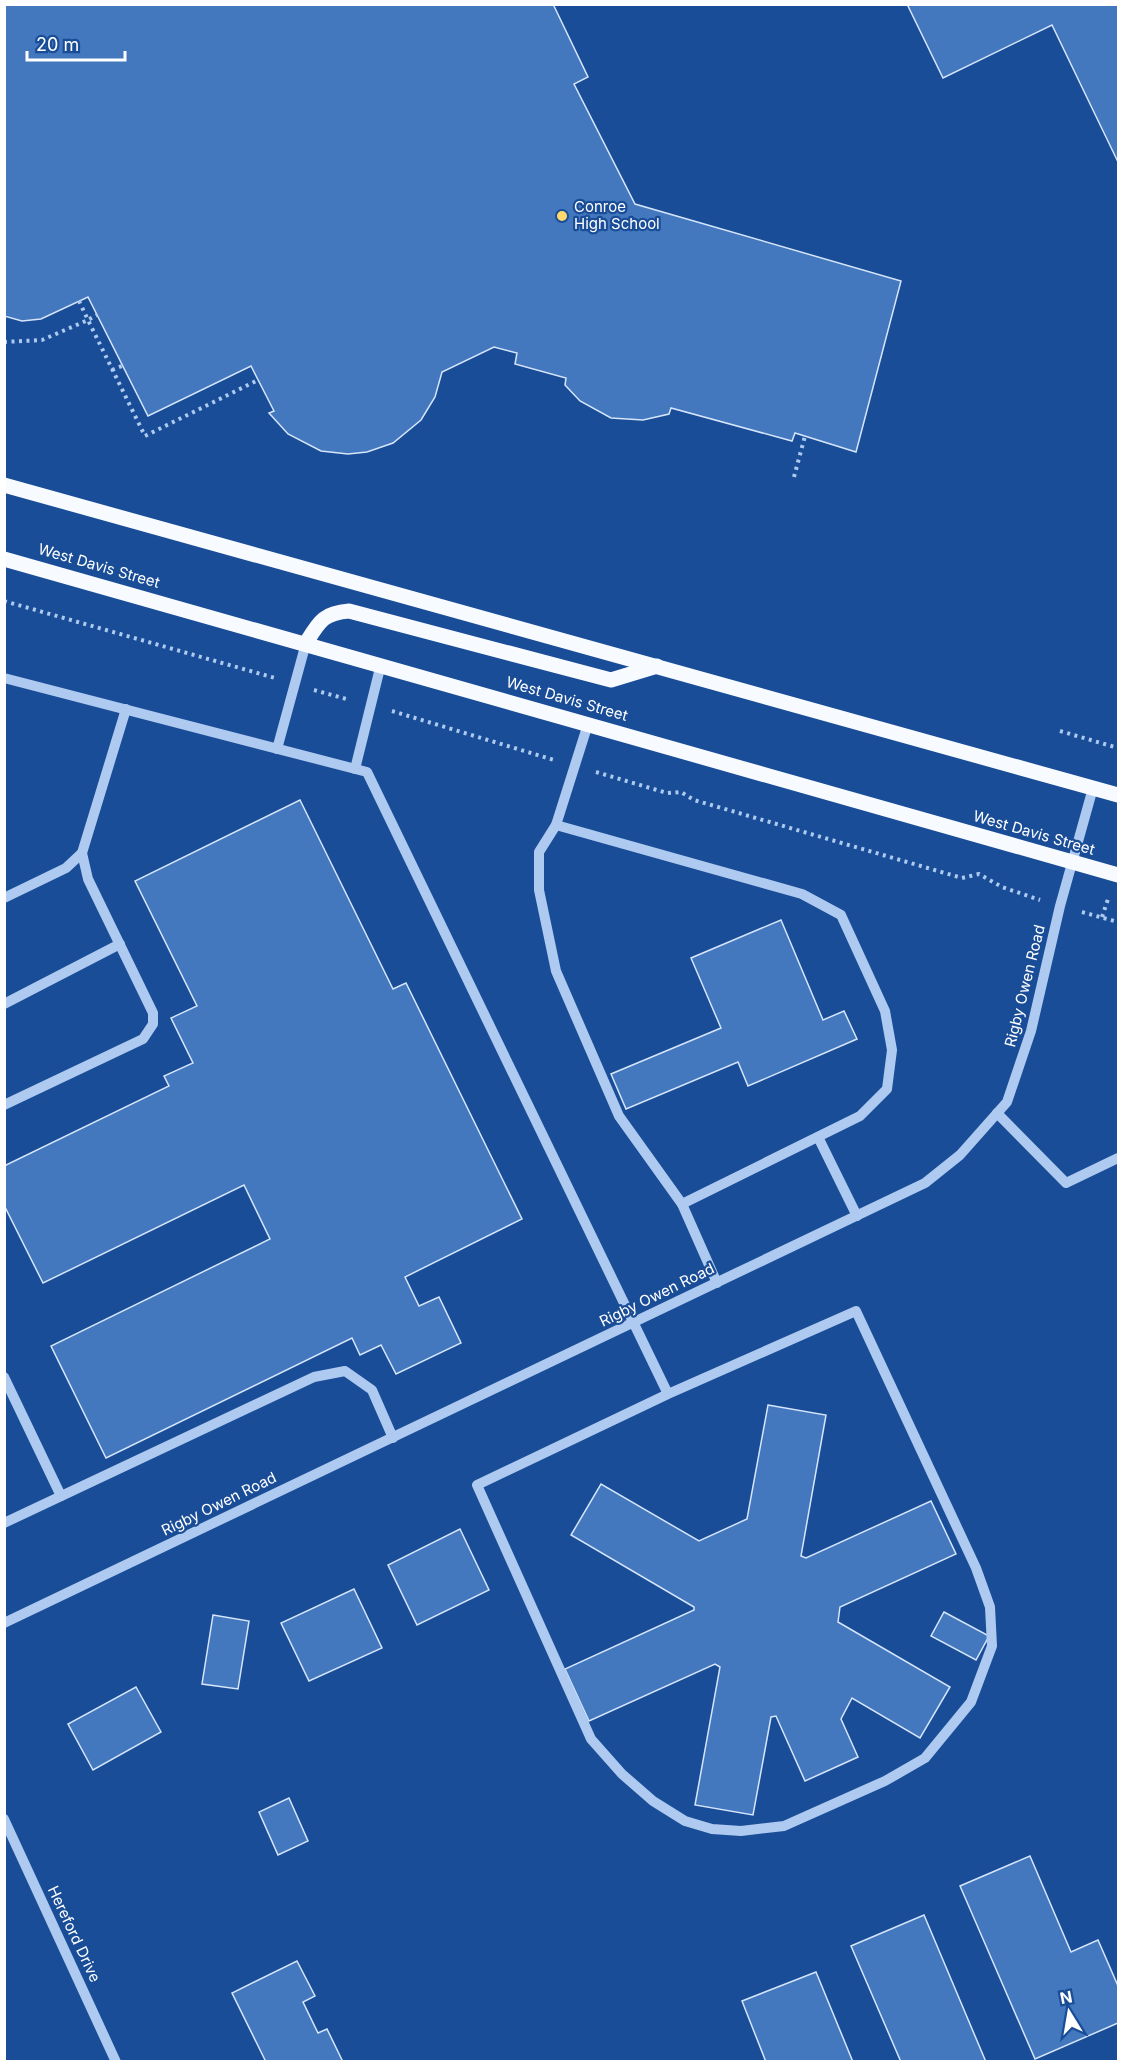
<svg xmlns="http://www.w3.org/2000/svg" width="1123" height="2066" font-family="Inter,sans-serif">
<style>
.building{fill:#4377be;stroke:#d5e5fb;stroke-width:1.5}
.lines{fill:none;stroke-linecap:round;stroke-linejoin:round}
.path{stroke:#aecaf0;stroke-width:4;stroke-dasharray:3 4.5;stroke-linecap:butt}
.minor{stroke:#aecaf0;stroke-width:10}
.major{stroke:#f7faff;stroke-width:15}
.poi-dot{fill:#ffd96d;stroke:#1a4d97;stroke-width:2}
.labels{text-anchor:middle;stroke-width:4.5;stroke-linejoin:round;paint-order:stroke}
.poi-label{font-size:15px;fill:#fff;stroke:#1a4d97;text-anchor:start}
.street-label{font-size:15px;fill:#fff;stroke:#1a4d97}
</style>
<rect width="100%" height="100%" fill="#1a4d97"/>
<g class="building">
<path d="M4,4H553L588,77L574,84L635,204L901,281L856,452L795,433L792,441L671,408L669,414L643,420L611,418L580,401L565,385L566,378L515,364L517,353L494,347L442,372L435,397L421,420L393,443L367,452L348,454L321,451L288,434L269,413L274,411L251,366L148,416L88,297L41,319L22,321L4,316Z"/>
<path d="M907,4H1118V162L1052,25L943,78Z"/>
<path d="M300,800L393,989L406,983L522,1219L405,1277L419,1306L439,1297L461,1343L396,1374L381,1345L360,1355L352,1338L106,1458L51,1346L270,1239L244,1185L43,1283L4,1205V1166L169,1086L164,1076L193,1063L171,1018L197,1006L135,881Z"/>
<path d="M781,920L823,1020L844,1011L857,1039L748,1086L738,1062L626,1109L611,1074L721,1028L691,958Z"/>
<path d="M768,1405L826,1415L801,1556L806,1558L931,1501L956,1554L840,1607L838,1622L950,1687L920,1738L852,1698L841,1719L858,1757L805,1781L776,1716L771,1717L753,1815L695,1805L720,1667L715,1664L589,1721L565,1669L694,1610V1607L571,1535L601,1484L699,1541L747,1519Z"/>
<path d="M460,1529L489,1590L417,1625L388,1565Z"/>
<path d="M354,1589L382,1648L309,1681L281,1623Z"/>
<path d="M944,1612L989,1636L976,1660L931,1636Z"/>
<path d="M213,1615L249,1621L238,1689L202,1684Z"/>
<path d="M136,1687L161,1732L93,1770L68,1724Z"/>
<path d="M289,1798L308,1841L278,1855L259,1812Z"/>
<path d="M1030,1856L1071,1952L1098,1940L1118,1986V2023L1035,2059L960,1886Z"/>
<path d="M924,1915L986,2062H901L851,1946Z"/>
<path d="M297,1961L315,1996L303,2002L318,2033L327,2029L343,2062H266L232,1993Z"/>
<path d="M816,1972L853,2062H766L742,2001Z"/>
</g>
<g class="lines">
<g class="path">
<path d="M79,301L88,320L97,315"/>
<path d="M4,342L42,340L88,320L145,436L258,380"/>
<path d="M112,370L122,366"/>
<path d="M794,477L805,436"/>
<path d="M4,601L275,678"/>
<path d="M314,690L350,700"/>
<path d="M392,711L554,760"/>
<path d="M1060,731L1118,748"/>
<path d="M596,772L667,793L681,792L694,800L962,878L979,874L1002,887L1040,900"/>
<path d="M1082,912L1118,922"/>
<path d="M1102,917L1109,896"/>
</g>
<g class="minor">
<path d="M4,678L367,772L668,1394L477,1485L591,1739L622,1774L653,1801L685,1821L712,1829L741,1831L784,1826L885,1781L925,1758L971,1702L992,1646L990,1607L976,1568L856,1311L668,1394"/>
<path d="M588,724L556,825L802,894L841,915L885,1011L892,1050L887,1089L860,1116L682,1204"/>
<path d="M277,749L306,643"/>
<path d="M355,769L381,664"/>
<path d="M556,825L539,852V890L556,971L619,1116L682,1204L717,1283"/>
<path d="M4,898L66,868L82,853L126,709"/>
<path d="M4,1004L120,944"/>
<path d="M4,1105L143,1039L153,1024V1013L88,879L82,853"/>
<path d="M997,1113L1066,1183L1118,1158"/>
<path d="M818,1137L857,1216"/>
<path d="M4,1377L61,1496"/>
<path d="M4,1523L314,1377L345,1371L372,1390L393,1438"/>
<path d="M4,1623L925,1183L960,1155L1007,1102L1031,1031L1060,906L1093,788"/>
<path d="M4,1819L116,2062"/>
</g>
<g class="major">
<path d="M4,485L1118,795"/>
<path d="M4,559L1118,875"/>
<path d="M306,643C319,622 323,613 349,611L611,680L657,666"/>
</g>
</g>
<circle class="poi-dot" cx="562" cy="216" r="6"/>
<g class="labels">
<g class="poi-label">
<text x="574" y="212">Conroe<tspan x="574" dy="17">High School</tspan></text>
</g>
<g class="street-label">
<text transform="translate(99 566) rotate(16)" y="5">West Davis Street</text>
<text transform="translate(567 699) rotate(16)" y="5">West Davis Street</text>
<text transform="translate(1034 833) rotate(16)" y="5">West Davis Street</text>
<text transform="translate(1025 986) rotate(-76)" y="5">Rigby Owen Road</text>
<text transform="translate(657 1295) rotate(-26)" y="5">Rigby Owen Road</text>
<text transform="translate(219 1504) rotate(-26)" y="5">Rigby Owen Road</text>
<text transform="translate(74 1934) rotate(65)" y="5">Hereford Drive</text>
</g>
</g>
<rect width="1123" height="2066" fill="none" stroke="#ffffff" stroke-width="12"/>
<g transform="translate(1069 2012) rotate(349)" stroke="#1a4d97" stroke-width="4.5" paint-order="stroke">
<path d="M0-4.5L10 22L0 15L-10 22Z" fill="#ffffff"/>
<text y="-9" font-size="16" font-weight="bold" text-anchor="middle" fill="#ffffff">N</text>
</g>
<path d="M27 51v9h98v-9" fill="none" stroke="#ffffff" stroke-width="3"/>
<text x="36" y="51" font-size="18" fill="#ffffff" stroke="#1a4d97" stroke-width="4.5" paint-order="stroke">20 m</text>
</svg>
